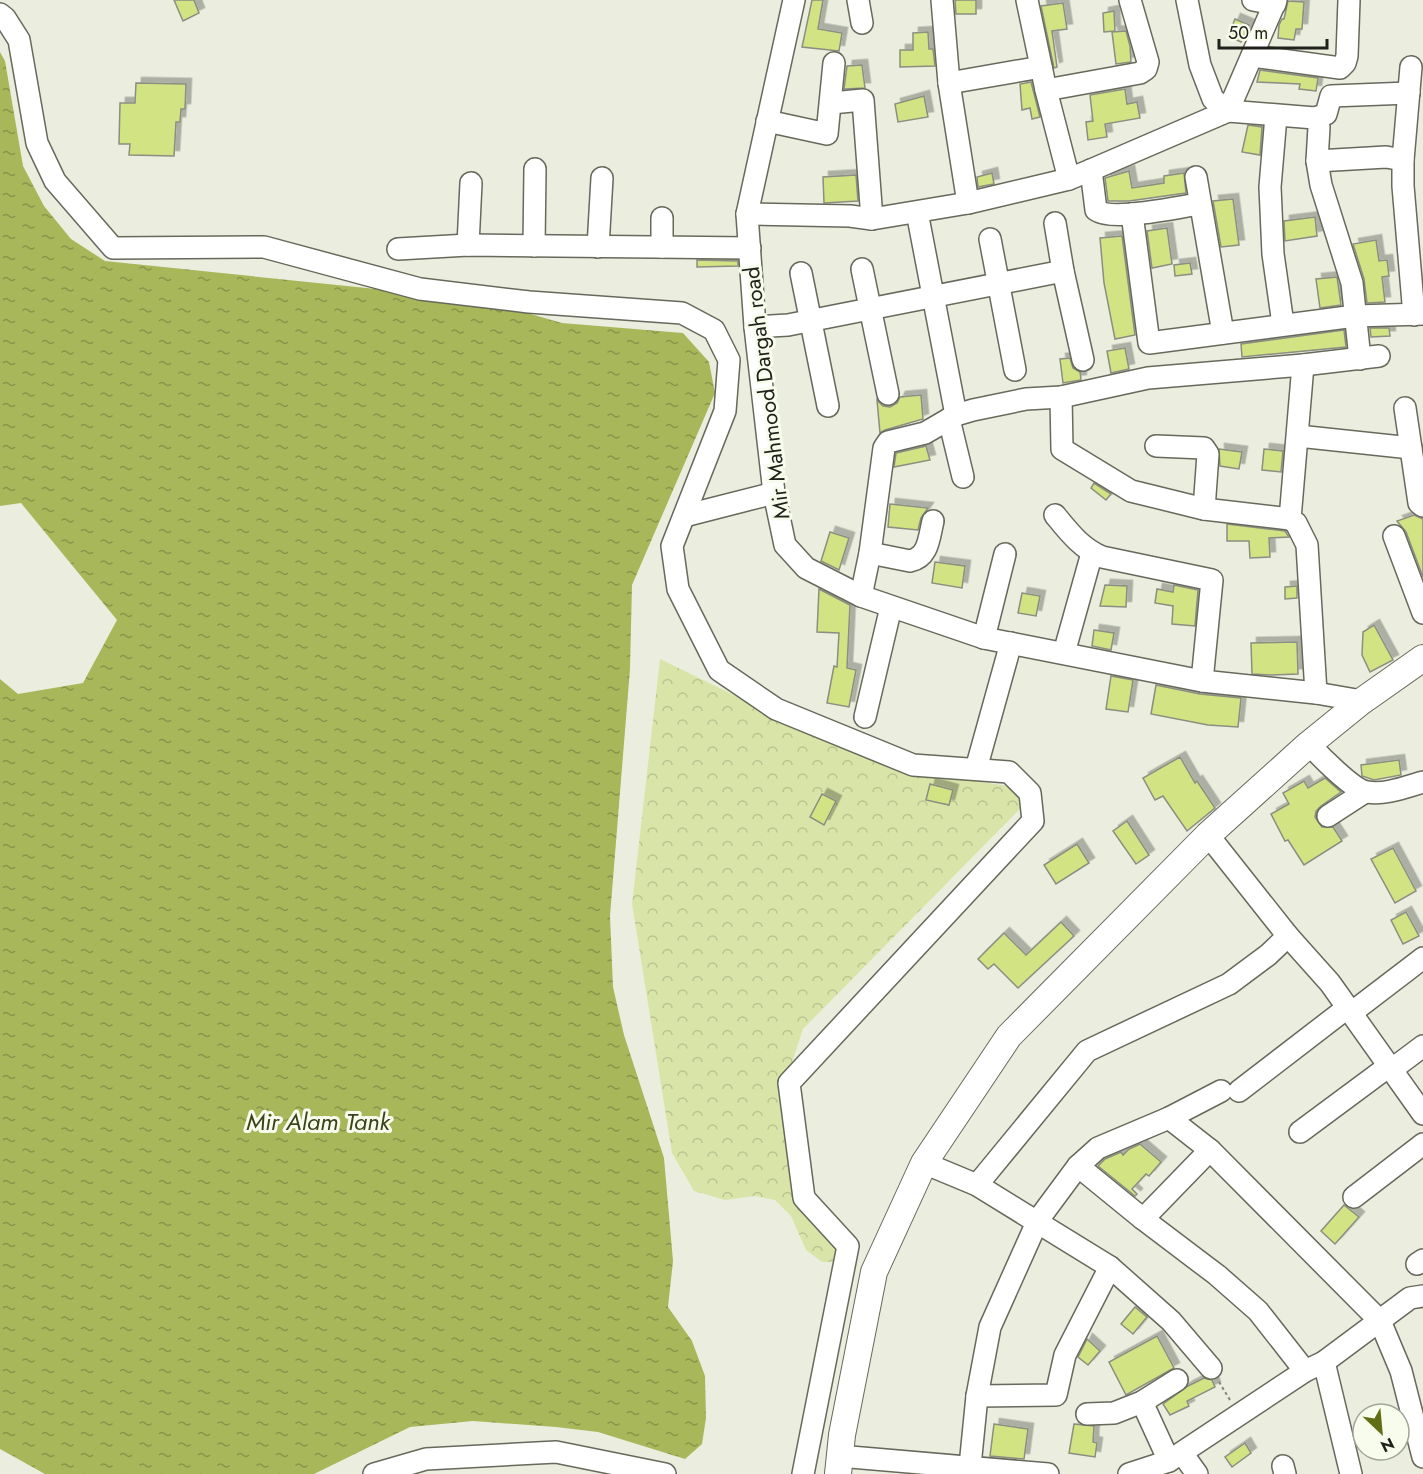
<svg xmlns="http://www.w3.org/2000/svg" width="1423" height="1474" font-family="Jost,sans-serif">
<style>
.park{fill:url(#park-crowns)}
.water{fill:url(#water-ripples)}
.building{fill:#d2e384;stroke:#8b8e80;stroke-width:1.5;filter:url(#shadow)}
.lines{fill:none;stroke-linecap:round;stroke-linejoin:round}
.minor-casing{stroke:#66695b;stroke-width:24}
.major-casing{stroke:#66695b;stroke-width:28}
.path{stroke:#818479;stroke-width:2;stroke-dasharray:3 3;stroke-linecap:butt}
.minor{stroke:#fff;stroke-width:21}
.major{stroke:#fff;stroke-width:26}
.labels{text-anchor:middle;stroke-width:6;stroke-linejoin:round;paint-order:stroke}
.street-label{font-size:22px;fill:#1f211b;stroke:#f8fcec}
.water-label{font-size:24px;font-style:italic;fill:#3c421b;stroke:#f8fcec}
</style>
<defs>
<pattern id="park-crowns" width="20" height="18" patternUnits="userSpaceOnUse" patternTransform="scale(1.5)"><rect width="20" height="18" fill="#d9e5a8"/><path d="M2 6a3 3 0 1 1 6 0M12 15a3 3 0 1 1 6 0" fill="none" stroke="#bac490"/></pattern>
<pattern id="water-ripples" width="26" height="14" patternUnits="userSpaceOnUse" patternTransform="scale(1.5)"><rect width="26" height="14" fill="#a8b75a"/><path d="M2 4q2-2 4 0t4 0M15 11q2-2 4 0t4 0" fill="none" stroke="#88944a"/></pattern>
<filter id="shadow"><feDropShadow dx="5.5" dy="-5.5" stdDeviation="0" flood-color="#0004"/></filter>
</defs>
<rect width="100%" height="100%" fill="#ebeede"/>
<path class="park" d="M660,659L816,735L905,770L1014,787L1022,807L803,1029L784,1086L800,1199L845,1247L837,1262H822L806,1250L791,1216L775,1200L755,1196L725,1200L694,1191L672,1153L632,904Z"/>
<path class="water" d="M0,52L5,61L23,166L44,206L71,239L105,261L376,289L421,298L513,309L562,323L683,333L709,362L715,393L632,585L630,669L610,916L613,987L624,1035L664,1158L673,1261L668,1307L692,1341L705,1376L706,1418L702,1444L685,1459L598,1432L556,1427L473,1421L410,1427L314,1474H45L0,1449V679L18,694L83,683L117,620L21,503L0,506Z"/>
<g class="building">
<path d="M174,0H194L199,13L183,21Z"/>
<path d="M812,0H823L818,29L842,33L839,51L802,47Z"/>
<path d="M955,0H976V14H956Z"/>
<path d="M1288,1L1304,2L1302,29H1296L1294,40L1278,38L1279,25L1282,19H1284Z"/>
<path d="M1063,3L1067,29L1052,31L1057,67L1054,68L1041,6Z"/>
<path d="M1114,11L1115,31L1104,32L1103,13Z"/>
<path d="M1235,19L1249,25L1241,42L1228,36Z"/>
<path d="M1126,31L1130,46L1131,62L1116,64L1112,32Z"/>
<path d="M928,32L929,49H933L935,66L900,67V50H913V33Z"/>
<path d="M862,65L865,88L844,89L847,66Z"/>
<path d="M1260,70L1318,78L1316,91L1299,89L1300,84L1257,82Z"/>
<path d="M1031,82L1040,117L1032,119L1030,108L1022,110L1020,84Z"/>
<path d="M136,83L186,84L185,109H181L180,122H176L174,156L129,155L130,144H119L120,103H135Z"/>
<path d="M1125,89L1127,104L1137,102L1140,118L1105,124L1107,137L1088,140L1086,122L1093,121L1090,95Z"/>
<path d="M924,96L928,117L898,122L895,104Z"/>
<path d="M1248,125L1262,127L1260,155L1242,152Z"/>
<path d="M1129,171L1132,188L1164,183V176L1184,173L1186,193L1129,201H1108L1105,178Z"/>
<path d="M992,173L994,184L978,187L977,177Z"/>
<path d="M856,175L858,201L824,203L823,177Z"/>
<path d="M1233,199L1239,245L1221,247L1213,201Z"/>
<path d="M1315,217L1317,236L1285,241L1284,221Z"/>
<path d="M1167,228L1172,264L1152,268L1147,231Z"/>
<path d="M1122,236L1135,335L1115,339L1104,283L1100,238Z"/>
<path d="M1376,240L1379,261L1387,260L1389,276L1382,277L1385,302L1367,303L1364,279L1353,244Z"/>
<path d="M697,260L738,261V266L697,267Z"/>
<path d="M1190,263L1192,274L1175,276L1174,265Z"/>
<path d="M1337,277L1341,305L1320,308L1316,279Z"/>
<path d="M1370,328H1389L1390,336L1371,337Z"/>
<path d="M1344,330L1346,347L1242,357L1241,344Z"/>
<path d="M1125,348L1129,369L1111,373L1107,351Z"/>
<path d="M1070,358L1073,368L1080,372L1081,380L1063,383L1060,359Z"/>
<path d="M921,395L923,419L885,430L880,433L877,400L883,406L890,407L897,403L900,397Z"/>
<path d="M926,446L930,460L894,467L896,453Z"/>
<path d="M1219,449L1242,452L1239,469L1220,466Z"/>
<path d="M1264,449L1283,451L1281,472L1262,470Z"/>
<path d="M1094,483L1111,494L1106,500L1091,488Z"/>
<path d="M890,504L928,508L921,518L918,530L888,527Z"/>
<path d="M1414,515L1423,519V577L1406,532L1397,521Z"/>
<path d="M1227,524L1285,531L1289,537L1269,538L1270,557L1250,558L1249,541H1227Z"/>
<path d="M830,532L849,538L839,570L821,561Z"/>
<path d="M935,562L965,566L962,588L932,583Z"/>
<path d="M1105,585L1127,586L1126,607L1100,606Z"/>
<path d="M1174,585L1198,590L1195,626L1172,624L1173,606L1155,603L1157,589L1173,592Z"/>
<path d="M1297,586V598L1285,599V587Z"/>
<path d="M819,589L850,605L847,668L856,670L849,707L827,703L834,666L837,667L839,633L817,632Z"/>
<path d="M1022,593L1040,596L1036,616L1018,613Z"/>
<path d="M1374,625L1393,660L1370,672L1362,655L1363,632Z"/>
<path d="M1094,630L1114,633L1111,650L1092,646Z"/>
<path d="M1297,642L1298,674L1271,675L1252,674L1251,643Z"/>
<path d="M1111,676L1133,680L1128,712L1106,709Z"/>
<path d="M1156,685L1200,694L1241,698L1238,727L1208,725L1151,714Z"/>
<path d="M1180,757L1195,783L1197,781L1215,808L1187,831L1163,796L1155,800L1143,778Z"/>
<path d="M1399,760L1401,775L1374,780L1362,776L1361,765Z"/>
<path d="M1325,778L1341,792L1321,806L1316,811L1315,817L1322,827H1333L1342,841L1304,865L1288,840L1285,841L1271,814L1289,804L1283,793L1304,781L1308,788Z"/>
<path d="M930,784L953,790L949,805L926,800Z"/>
<path d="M822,794L836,801L824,825L810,817Z"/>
<path d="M1127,821L1149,855L1136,864L1113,831Z"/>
<path d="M1077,844L1089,863L1056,884L1044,865Z"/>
<path d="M1393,848L1416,891L1395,903L1371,859Z"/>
<path d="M1406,912L1419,936L1403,944L1391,920Z"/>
<path d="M1061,922L1074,936L1018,988L994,964L988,969L978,959L1004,933L1026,955Z"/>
<path d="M1140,1144L1161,1162L1149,1176L1146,1174L1132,1189L1137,1194L1135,1196L1098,1166L1105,1159L1121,1152L1123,1155L1129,1149Z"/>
<path d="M1344,1205L1359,1217L1335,1244L1321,1231Z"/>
<path d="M1135,1307L1147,1317L1133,1334L1121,1324Z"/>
<path d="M1157,1336L1174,1368L1126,1395L1109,1362Z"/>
<path d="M1087,1339L1100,1351L1088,1365L1078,1357Z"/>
<path d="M1204,1378L1212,1380L1215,1387L1187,1401L1189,1406L1170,1415L1163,1404L1188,1386Z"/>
<path d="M994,1424L1028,1429L1024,1459L990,1456Z"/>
<path d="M1074,1424L1094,1426L1093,1442L1097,1443L1095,1457L1069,1453Z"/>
<path d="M1245,1443L1251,1453L1232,1467L1225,1457Z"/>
</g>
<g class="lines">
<defs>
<g id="minor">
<path d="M794,0L747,214L755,327L774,493L785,545L806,568L861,596L984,638L1202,681L1316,693L1362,701"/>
<path d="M858,0L862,23"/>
<path d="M942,0L949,83L968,203"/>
<path d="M1027,0L1046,90L1069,179"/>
<path d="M1187,0L1200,65L1213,99L1228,111L1315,118L1319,127L1317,161L1321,185L1352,283L1360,359"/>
<path d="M1253,0L1275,4"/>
<path d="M0,14L5,18L19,40L37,143L55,181L113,248L264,247L420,289L529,302L682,313L714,330L729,360L725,411L672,546L678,589L719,670L776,709L913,765L1009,772L1030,793L1033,821L789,1083L804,1198L848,1246L803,1474"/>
<path d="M1252,56L1340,68L1345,63L1347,56L1349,0"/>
<path d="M1411,67L1403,160V186L1414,315"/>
<path d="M949,83L1041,67"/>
<path d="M1046,90L1140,73L1146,69L1148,62L1130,0"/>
<path d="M831,103L863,100L872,219"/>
<path d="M1276,116L1270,187L1273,254L1283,324"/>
<path d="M1315,118L1326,114L1331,96L1409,93"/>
<path d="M767,121L827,134L834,63"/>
<path d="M1317,161L1386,157L1403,160"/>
<path d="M1091,170L1096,210C1112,222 1178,207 1199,204"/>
<path d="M1196,177L1223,333"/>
<path d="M917,212L956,415"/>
<path d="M747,214L850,216L872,219L968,203L1069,179L1091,170L1228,111L1276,0"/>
<path d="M1132,214L1149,343L1355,316L1423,314"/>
<path d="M1055,223L1063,271"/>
<path d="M990,239L1015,370"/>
<path d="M468,245L471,183"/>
<path d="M534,246L535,169"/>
<path d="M598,247L602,178"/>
<path d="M662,247V218"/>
<path d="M398,249L468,245L750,248"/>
<path d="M862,269L888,394"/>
<path d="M801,273L828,406"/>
<path d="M755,327L788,325L1063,271L1083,360"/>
<path d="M1303,365L1290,519L1296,523L1307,545L1316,693"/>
<path d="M1061,397L1062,449L1131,491L1204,509L1290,519"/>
<path d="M1405,408L1419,503L1423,506"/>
<path d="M949,419L963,477"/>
<path d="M1298,436L1411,448"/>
<path d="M1156,446L1204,448L1208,454L1204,509"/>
<path d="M1055,515C1069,532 1081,548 1102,557L1212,580L1202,681"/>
<path d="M684,516L774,493"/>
<path d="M1394,536L1423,613"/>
<path d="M870,553L910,561C929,557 929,537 933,521"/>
<path d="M861,596L870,553L884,448L888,442L925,433L956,415L973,410L1026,399L1061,397L1148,378L1303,365L1379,356"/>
<path d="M984,638L1005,554"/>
<path d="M1064,653L1092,553"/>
<path d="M865,717L891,607"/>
<path d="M1309,744C1320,756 1353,790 1367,792C1386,795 1405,787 1423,782"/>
<path d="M976,769L1011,643"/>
<path d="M1328,816L1365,792"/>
<path d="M1208,835L1288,936L1330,983L1423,1114"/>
<path d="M1351,1013L1423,958"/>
<path d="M1391,1070L1423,1046"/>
<path d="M1239,1091L1347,1008"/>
<path d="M1169,1118L1210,1150L1380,1321L1401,1371L1423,1457"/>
<path d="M1300,1132L1389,1066"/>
<path d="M924,1163L977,1185L1110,1267L1171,1321L1211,1368"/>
<path d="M1078,1166L1143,1219L1217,1275L1258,1311L1305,1371"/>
<path d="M977,1185L1087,1051L1229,984L1268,955L1288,936"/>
<path d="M1354,1197L1423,1144"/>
<path d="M1143,1219L1210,1150"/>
<path d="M1417,1264L1423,1260"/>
<path d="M1324,1362L1351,1474"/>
<path d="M977,1396L1056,1395L1065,1355L1110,1267"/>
<path d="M1142,1402L1169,1461"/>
<path d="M1087,1414L1114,1413L1142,1402L1177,1380"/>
<path d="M1182,1453L1197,1474"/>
<path d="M839,1456L1048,1474"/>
<path d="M970,1466L977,1396L990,1327L1038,1220L1078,1166L1098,1148L1169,1118L1221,1091"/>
<path d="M1283,1466L1285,1474"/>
<path d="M374,1474L426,1459L556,1452L665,1474"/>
<path d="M1129,1474L1169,1461L1305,1371L1324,1362L1410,1298L1423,1296"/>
</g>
<path id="major" d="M838,1474L842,1435L874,1272L924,1163L1009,1036L1208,835L1309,744L1362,701L1423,658"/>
</defs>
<use href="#minor" class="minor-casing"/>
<use href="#major" class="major-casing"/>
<path class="path" d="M1219,1382L1230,1400"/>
<use href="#minor" class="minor"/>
<use href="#major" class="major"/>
</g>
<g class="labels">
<g class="street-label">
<text transform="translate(766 393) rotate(-97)" y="8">Mir Mahmood Dargah road</text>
</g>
<g class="water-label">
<text x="318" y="1130">Mir Alam Tank</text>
</g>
</g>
<g transform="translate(1381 1432) rotate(154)"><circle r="28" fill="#f8fcec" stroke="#a1a498" stroke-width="1.5"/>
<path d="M0-4.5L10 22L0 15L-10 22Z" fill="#626d15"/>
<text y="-9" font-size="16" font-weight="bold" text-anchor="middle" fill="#1f211b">N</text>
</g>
<path d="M1219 39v9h108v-9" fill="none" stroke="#1f211b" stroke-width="3"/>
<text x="1228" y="39" font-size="18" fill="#1f211b" stroke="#f8fcec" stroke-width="4.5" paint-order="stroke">50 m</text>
</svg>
